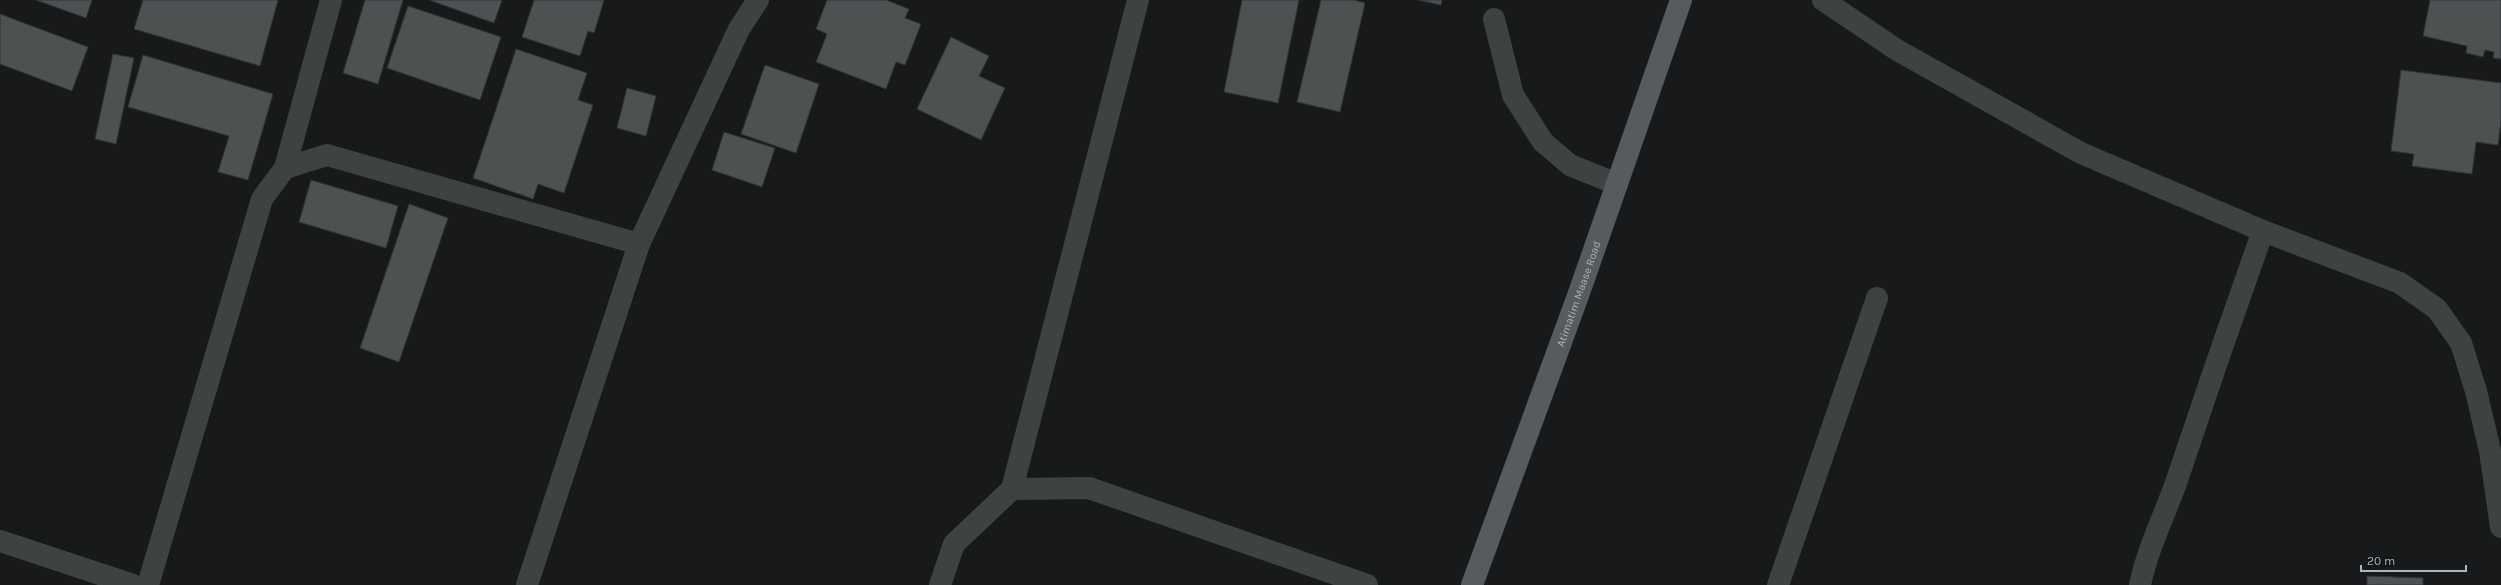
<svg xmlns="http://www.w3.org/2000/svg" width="2501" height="585" font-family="Karla,sans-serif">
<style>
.building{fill:#4d5152;stroke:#323436}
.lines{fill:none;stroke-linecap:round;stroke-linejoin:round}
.minor{stroke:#3f4243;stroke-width:22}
.major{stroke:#565b5d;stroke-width:22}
.labels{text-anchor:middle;stroke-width:3.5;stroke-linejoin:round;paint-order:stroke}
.street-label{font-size:11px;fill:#acb6b8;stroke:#131415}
</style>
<rect width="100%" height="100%" fill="#18191a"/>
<g class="building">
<path d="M36,0H92L86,18Z"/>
<path d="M143,0H278L260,66L134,29Z"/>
<path d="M365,0H403L378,84L343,73Z"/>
<path d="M429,0H502L494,23Z"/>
<path d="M534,0H604L594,33L588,31L580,56L522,37Z"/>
<path d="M827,0H886L909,9L905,18L921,24L905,65L896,62L886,89L816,62L827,34L816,29Z"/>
<path d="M1242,0H1299L1278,103L1224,92Z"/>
<path d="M1321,0H1354L1365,3L1340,112L1297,102Z"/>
<path d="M1418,0H1442L1441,5Z"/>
<path d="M2430,0H2501V59L2493,58L2494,52L2485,50L2483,57L2466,53L2467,46L2423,36Z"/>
<path d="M408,6L501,37L480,100L387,68Z"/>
<path d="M0,14L88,47L72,91L0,64Z"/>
<path d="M951,37L989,56L979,76L1005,88L981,140L917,109Z"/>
<path d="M516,49L587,73L578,100L593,105L564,193L538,184L533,199L473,178Z"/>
<path d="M113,54L134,58L116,144L95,139Z"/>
<path d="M143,55L273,94L248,180L218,172L229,136L128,107Z"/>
<path d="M765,65L819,84L796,153L741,134Z"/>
<path d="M2401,70L2501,83V120L2498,145L2476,142L2472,174L2412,166L2414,154L2391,151Z"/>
<path d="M627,88L656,96L646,136L617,128Z"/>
<path d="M724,132L775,148L762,187L712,170Z"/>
<path d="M311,180L398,206L386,248L299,222Z"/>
<path d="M409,204L448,218L399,362L360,348Z"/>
<path d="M2367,576L2423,578V585H2367Z"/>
</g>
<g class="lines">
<g class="minor">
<path d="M1823,0L1897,50L2081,153L2263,231L2400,283L2437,309L2461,343L2476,391L2490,451L2501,527"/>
<path d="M1494,19L1513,95L1543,142L1570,165L1617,184"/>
<path d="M285,168L331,0"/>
<path d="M1012,489L1138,0"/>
<path d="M0,541L133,585"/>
<path d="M148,585L262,199L285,168L327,155L639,244"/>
<path d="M527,585L639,244L739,29L758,0"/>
<path d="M940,585L954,544L1012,489L1089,488L1367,585"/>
<path d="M1778,585L1877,298"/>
<path d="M2140,585C2148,546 2167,511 2179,474C2206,393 2234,312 2263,231"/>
</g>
<path class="major" id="s1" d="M1472,585L1579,293L1681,0"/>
</g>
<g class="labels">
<g class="street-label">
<text dy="4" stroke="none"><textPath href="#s1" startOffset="310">Atimatim Maase Road</textPath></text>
</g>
</g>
<path d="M2361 565v6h105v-6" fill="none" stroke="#acb6b8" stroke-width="2"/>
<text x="2367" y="565" font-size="12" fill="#acb6b8" stroke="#131415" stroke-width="3" paint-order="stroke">20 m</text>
</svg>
